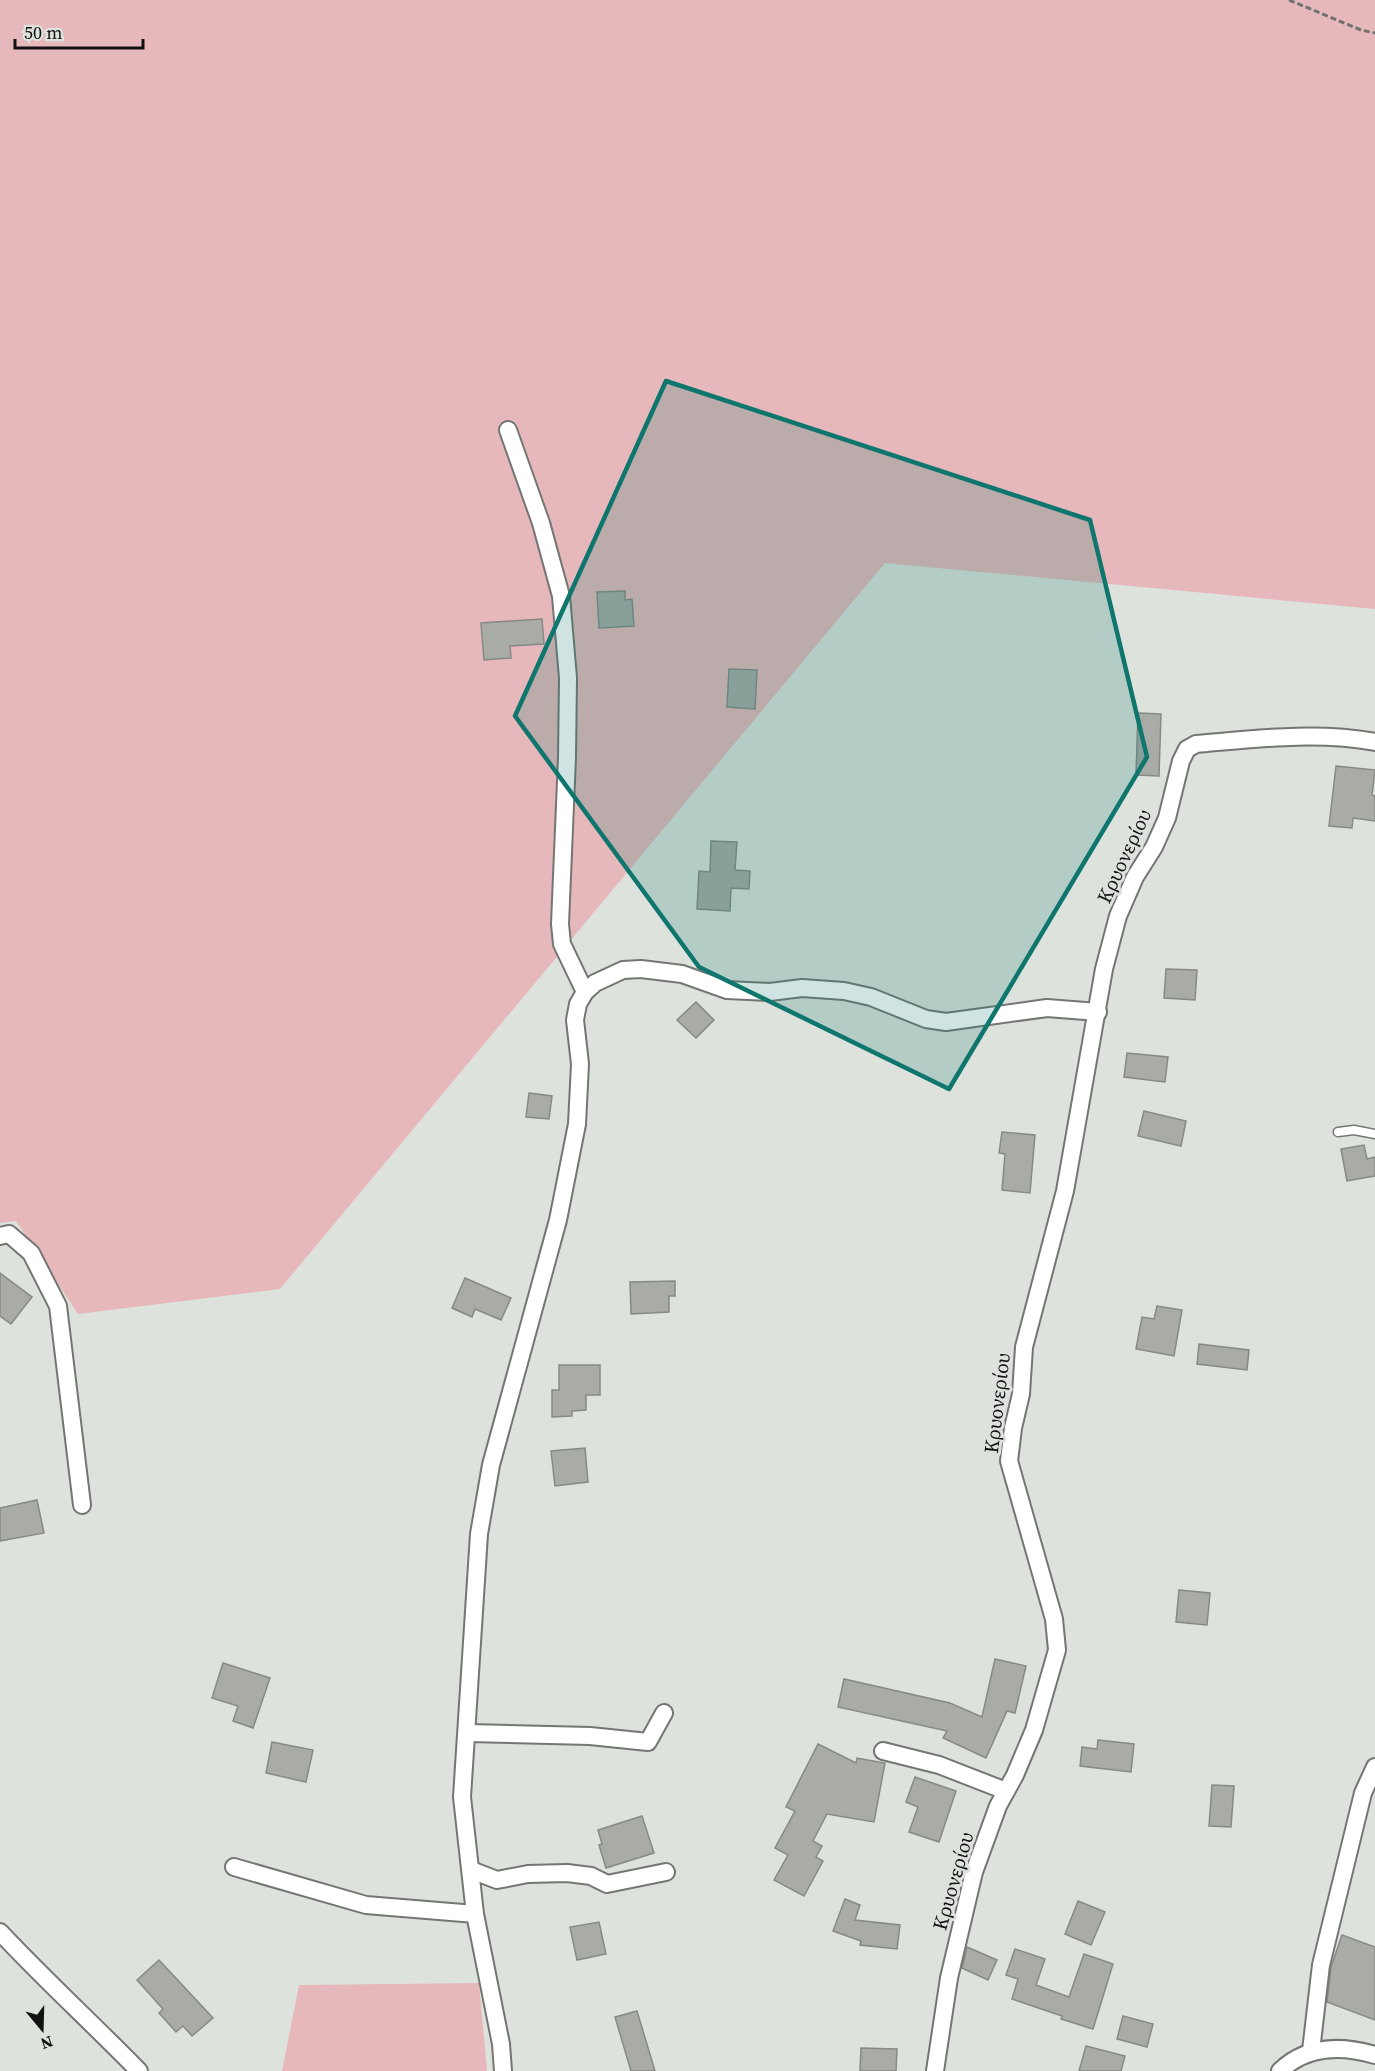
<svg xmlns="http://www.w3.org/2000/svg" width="1375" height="2071" font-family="'Source Serif 4',serif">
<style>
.green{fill:#e7b8bb}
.building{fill:#a8aba6;stroke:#868a85;stroke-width:1.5}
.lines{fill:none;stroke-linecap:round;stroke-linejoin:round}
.service-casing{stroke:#737672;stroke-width:11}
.minor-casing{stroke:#737672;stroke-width:20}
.path{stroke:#6f726f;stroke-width:3;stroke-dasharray:6 3;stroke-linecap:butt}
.service{stroke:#fff;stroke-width:8}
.minor{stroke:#fff;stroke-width:16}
.marked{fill:#0f766e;fill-opacity:0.2;stroke:#0f766e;stroke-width:4.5;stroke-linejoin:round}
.labels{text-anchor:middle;stroke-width:6;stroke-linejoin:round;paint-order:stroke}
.street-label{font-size:20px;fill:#101110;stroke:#dee2dd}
</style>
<rect width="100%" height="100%" fill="#dee2dd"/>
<g class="green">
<path d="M0,0H1375V609L885,563L280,1289L78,1314L16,1221L0,1223Z"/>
<path d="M479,1983L487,2071H282L299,1985Z"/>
</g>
<g class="building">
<path d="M625,591V600L632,599L634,626L599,628L597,592Z"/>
<path d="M542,619L544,644L510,646L511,658L484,660L481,623Z"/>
<path d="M729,669L757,670L755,709L727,707Z"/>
<path d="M1138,713L1161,714L1159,776L1136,775Z"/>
<path d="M1336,766L1375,770L1372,795L1375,796V821L1353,818L1352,828L1329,826Z"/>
<path d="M711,841L737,842L735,870L750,871L749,889L731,888L730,911L697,909L699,871L710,872Z"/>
<path d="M1166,969L1197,970L1195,1000L1164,998Z"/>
<path d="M696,1002L714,1020L696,1038L677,1020Z"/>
<path d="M1127,1053L1168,1057L1165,1082L1124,1077Z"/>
<path d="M529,1093L552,1096L549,1119L526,1117Z"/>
<path d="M1144,1111L1186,1121L1181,1146L1138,1136Z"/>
<path d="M1002,1132L1035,1135L1030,1193L1002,1190L1005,1154L999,1153Z"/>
<path d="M1364,1145L1367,1159L1375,1157V1176L1347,1181L1341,1149Z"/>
<path d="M0,1273L32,1297L11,1324L0,1316Z"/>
<path d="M465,1278L511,1298L501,1320L475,1309L472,1317L452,1308Z"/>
<path d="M675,1281V1296H669V1312L631,1314L630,1282Z"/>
<path d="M1157,1306L1182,1310L1174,1356L1136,1349L1142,1317L1154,1319Z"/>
<path d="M1199,1344L1249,1350L1247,1370L1197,1364Z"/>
<path d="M559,1365H600V1395H586V1410L572,1411V1416L552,1417V1390H559Z"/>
<path d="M585,1448L588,1482L555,1486L551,1451Z"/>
<path d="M37,1500L44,1533L0,1541V1508Z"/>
<path d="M1179,1590L1210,1593L1207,1625L1176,1622Z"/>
<path d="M995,1659L1026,1666L1015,1713L1007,1711L986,1758L943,1738L947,1731L838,1707L844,1679L950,1703L982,1717Z"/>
<path d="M223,1663L270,1678L253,1728L233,1721L238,1706L212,1698Z"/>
<path d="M1098,1740L1134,1744L1131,1772L1080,1766L1082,1747L1097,1749Z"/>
<path d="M272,1742L313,1750L306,1782L266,1773Z"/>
<path d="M818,1744L856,1763L857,1758L885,1763L874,1822L827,1814L813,1841L822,1846L816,1857L823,1861L804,1896L774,1880L788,1855L775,1848L795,1811L786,1807Z"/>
<path d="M915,1777L956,1791L939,1842L909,1832L918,1807L906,1802Z"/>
<path d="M1212,1785L1234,1786L1231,1827L1209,1826Z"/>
<path d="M642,1816L654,1853L606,1868L599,1845L602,1844L598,1830Z"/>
<path d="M845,1899L860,1905L855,1920L900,1925L897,1949L860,1945L861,1941L833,1931Z"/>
<path d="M1078,1901L1105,1912L1091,1945L1065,1934Z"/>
<path d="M599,1922L606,1954L577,1960L570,1927Z"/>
<path d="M1342,1935L1375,1947V2020L1327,2002L1331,1967Z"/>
<path d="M967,1947L997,1960L988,1980L962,1968Z"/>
<path d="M1015,1949L1045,1959L1036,1985L1069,1997L1084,1954L1113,1964L1093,2029L1061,2019L1062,2016L1012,1999L1018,1979L1006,1975Z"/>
<path d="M159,1960L213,2018L192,2036L183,2026L176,2032L159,2013L163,2009L137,1980Z"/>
<path d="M637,2011L655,2071H631L615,2017Z"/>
<path d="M1123,2016L1153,2024L1147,2047L1117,2039Z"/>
<path d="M1086,2046L1125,2056L1121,2071H1079Z"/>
<path d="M861,2048L897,2049L896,2071H860Z"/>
</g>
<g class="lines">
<defs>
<path id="service" d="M1338,1132L1354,1130L1375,1134"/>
<g id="minor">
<path d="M508,430L541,523L561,596L568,678L567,757L560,924L562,944L585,992"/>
<path d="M0,1236L9,1234L31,1253L58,1306L82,1505"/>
<path d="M468,1733L590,1736L648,1742L664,1713"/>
<path d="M883,1751L939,1765L1006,1791"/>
<path d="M234,1867L366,1905L475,1914"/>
<path d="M471,1870L497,1880L528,1874L567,1873L591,1876L607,1884L666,1872"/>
<path d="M0,1932C45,1980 93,2024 139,2071"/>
<path d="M1311,2051L1321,1965L1363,1793L1375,1767"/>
<path d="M503,2071L501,2044L475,1914L462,1797L479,1534L491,1465L558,1220L577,1124L580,1064L575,1020L578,1004L585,992L595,983L623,970L641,969L682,974L727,990L770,992L802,988L844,991L871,997L926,1019L946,1022L1047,1008L1098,1012"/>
<path d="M935,2071L949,1978L974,1872L998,1806L1015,1775L1034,1730L1057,1650L1054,1619L1009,1461L1013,1428L1021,1394L1024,1347L1065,1191L1104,969L1118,916L1135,877L1154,847L1167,818L1181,761L1187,749L1196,744C1254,739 1317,731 1375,742"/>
<path d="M1280,2071C1307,2045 1341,2045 1375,2055"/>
</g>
</defs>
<use href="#service" class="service-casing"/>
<use href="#minor" class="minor-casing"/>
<path class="path" d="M1289,0L1361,30L1375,33"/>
<use href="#service" class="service"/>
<use href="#minor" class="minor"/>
</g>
<path class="marked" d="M666,381L1090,520L1147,757L949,1089L699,967L515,716Z"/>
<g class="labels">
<g class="street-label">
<text transform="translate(1124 856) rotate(-65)" y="7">Κρυονερίου</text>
<text transform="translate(997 1403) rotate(-83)" y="7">Κρυονερίου</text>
<text transform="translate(953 1881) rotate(-74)" y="7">Κρυονερίου</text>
</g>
</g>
<g transform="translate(42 2029) rotate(161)" stroke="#dee2dd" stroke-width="4.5" paint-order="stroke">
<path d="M0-4.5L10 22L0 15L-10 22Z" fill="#101110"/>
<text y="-9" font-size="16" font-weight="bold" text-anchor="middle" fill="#101110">N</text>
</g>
<path d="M15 39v9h128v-9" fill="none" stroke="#101110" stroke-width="3"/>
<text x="24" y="39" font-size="18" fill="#101110" stroke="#dee2dd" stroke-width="4.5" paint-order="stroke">50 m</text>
</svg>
